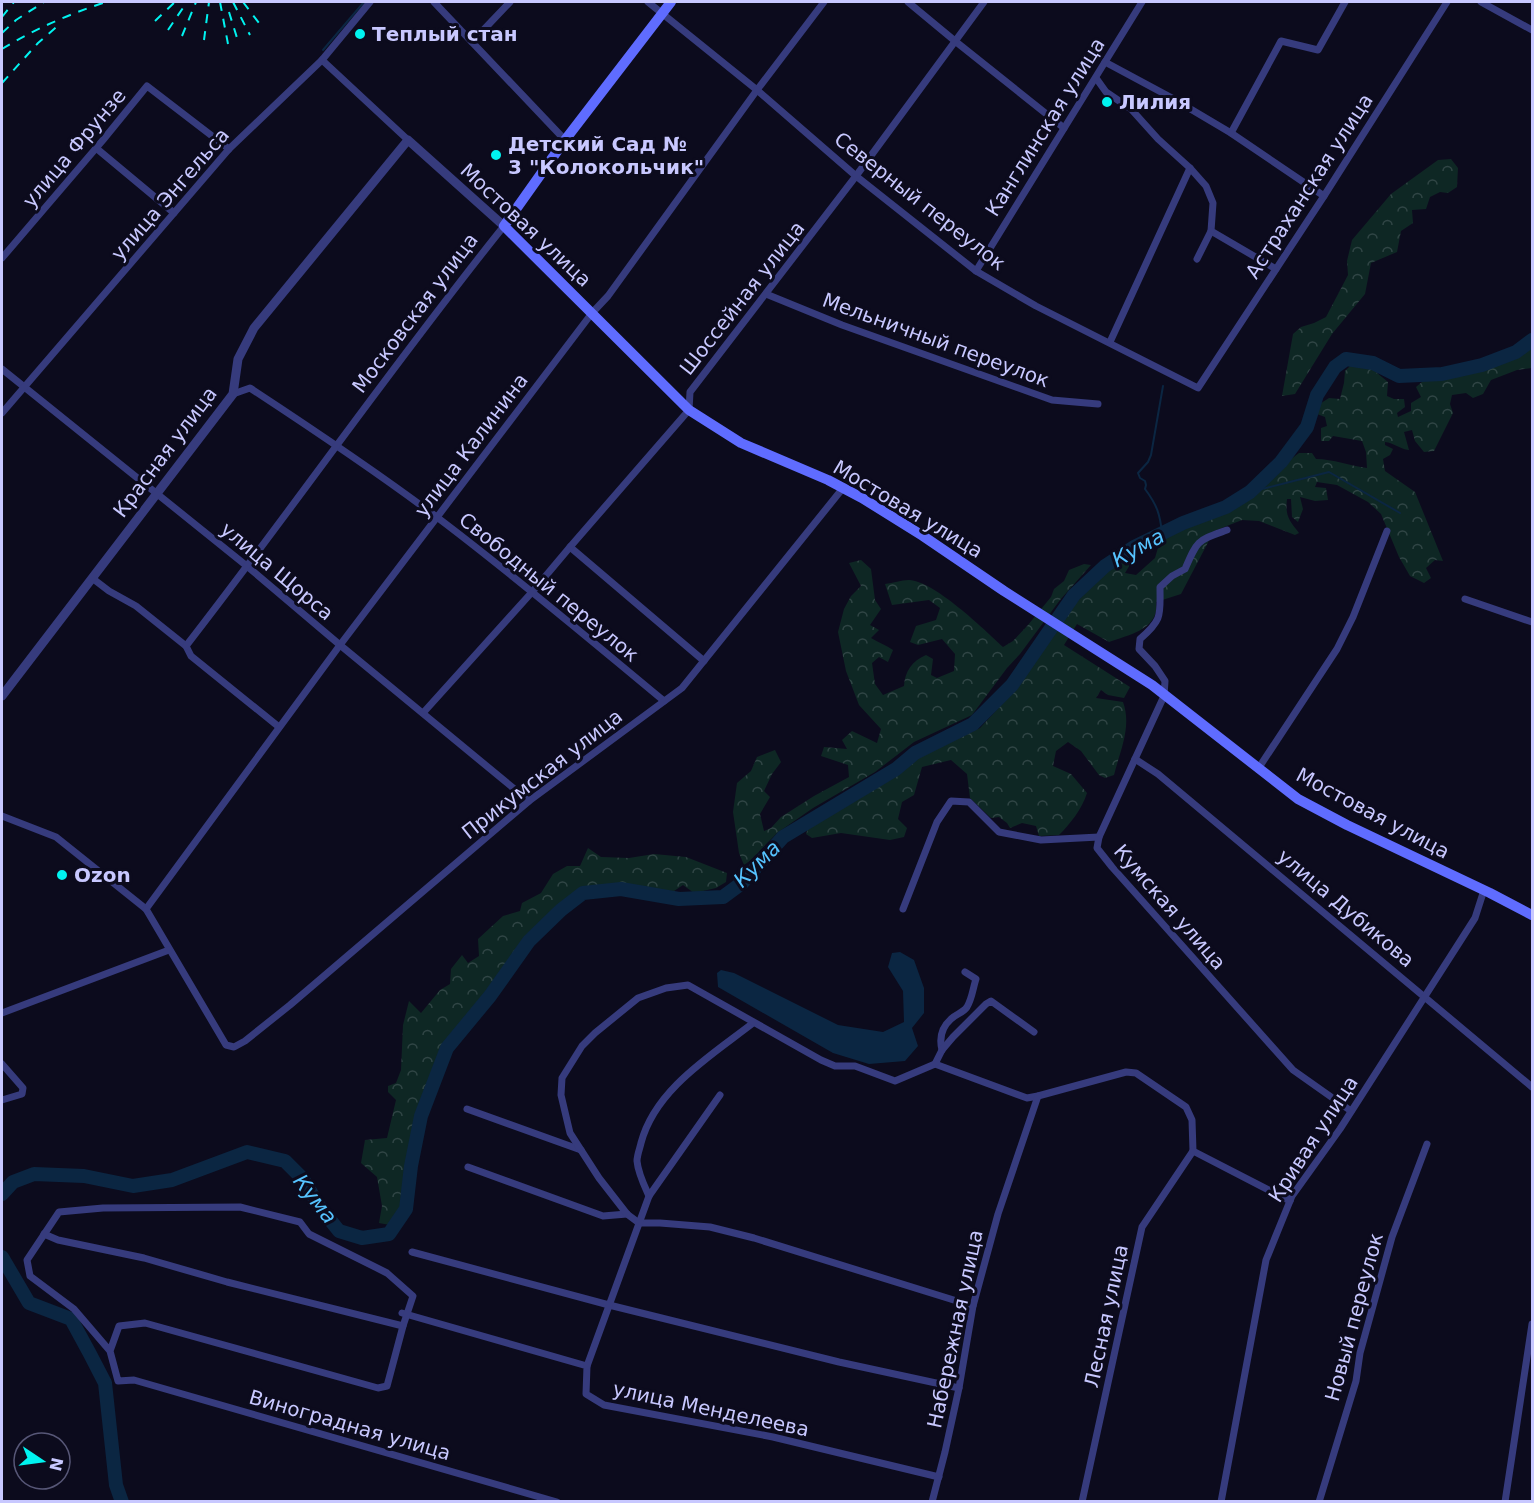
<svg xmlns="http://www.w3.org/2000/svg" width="1534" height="1503" font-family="'DejaVu Sans',sans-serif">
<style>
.forest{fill:url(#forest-crowns)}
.water{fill:#0b2642}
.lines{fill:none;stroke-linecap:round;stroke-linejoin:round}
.stream{stroke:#0b2642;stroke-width:2}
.river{stroke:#0b2642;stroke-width:14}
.minor{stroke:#363b7d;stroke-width:7}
.tertiary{stroke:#363b7d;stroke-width:9}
.secondary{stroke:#5f6cff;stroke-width:10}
.rail{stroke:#00f3f0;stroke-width:2;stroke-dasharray:9 8;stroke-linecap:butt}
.poi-dot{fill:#00f3f0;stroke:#0c0b1d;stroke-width:2}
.labels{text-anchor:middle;stroke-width:6;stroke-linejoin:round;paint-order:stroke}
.poi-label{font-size:20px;font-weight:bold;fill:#c8c8ff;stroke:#0c0b1d;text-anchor:start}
.street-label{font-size:20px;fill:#c8c8ff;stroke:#0c0b1d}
.water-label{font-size:21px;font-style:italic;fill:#56c3ff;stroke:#0c0b1d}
</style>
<defs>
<pattern id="forest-crowns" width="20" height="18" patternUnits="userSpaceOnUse" patternTransform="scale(1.5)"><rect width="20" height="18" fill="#0e2724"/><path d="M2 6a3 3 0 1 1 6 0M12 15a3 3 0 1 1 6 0" fill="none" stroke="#304545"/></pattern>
</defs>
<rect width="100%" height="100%" fill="#0c0b1d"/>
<g class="forest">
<path d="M1451,159L1458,168L1457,187L1448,193L1440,192L1430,197L1426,209L1412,210L1413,223L1401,231L1397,252L1371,263L1365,294L1332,334L1295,394L1282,396L1293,334L1301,327L1314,323L1326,317L1348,275L1347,261L1352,240L1391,194L1438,160Z"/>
<path d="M1532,345V368L1517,370L1491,380L1483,394L1473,398L1466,393L1452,395L1450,404L1453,413L1434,451L1424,452L1415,441L1412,430L1404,432L1409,450C1400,449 1394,443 1385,442V445L1393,449L1390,455L1383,459L1385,471L1415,492L1443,561L1435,560L1426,568L1431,578L1424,583L1410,576L1399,557L1381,514L1368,502L1337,485L1317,482L1315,487L1326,488L1328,500L1315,501L1300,497L1303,509L1298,522L1292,517L1291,499H1287C1285,516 1289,520 1299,533L1295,535L1259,521L1242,520L1214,531L1181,594L1156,602C1160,629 1129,635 1109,642L1077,624L1064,645L1130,687L1124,698L1108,695L1101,690L1096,698L1123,702C1132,727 1120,751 1114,775L1105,778L1099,775L1081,751L1068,742L1056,751L1053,766L1071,774L1087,793C1082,809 1070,824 1059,835L1039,836L1036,826L1022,823L1010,828L1007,823L999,817L991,818L970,798L967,774L951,760L922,767L914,795L902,802L898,819L907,828L904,837L890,840L841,833L812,838L806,834L808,828L896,775L917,758L980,728L1016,689L1044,646L1071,608L1118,559L1127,557L1131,563L1125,573L1136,575L1155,558L1160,541L1183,528L1228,510L1251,495L1275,477L1286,463L1299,453H1312L1316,459C1333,459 1350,466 1367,468L1366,452L1362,441L1333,436L1329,441H1321V428L1327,426L1325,417L1317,414L1318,405L1329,398L1340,399L1344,383L1345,371L1350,366L1371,368L1388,382L1387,396L1394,399H1404L1405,407L1397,413L1398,417L1411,411V403L1421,397L1416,387L1423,381L1483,370L1514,358Z"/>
<path d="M861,560L871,569L875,600L881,609L870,625L879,630L871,638C879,643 886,645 893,650L888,662L879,657L872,663L875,684L883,695L904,686C905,671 912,661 926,655L933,659L931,675L937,678L954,671L955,654L942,639L918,645L910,642L916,626L936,620L940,608L929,600L892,605L885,584C893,583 901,580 909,580C934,581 984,629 1003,647L1013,641L1028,625L1051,597L1054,589L1064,581L1069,570L1084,564L1091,565L1060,600L1020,654L1007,668L972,715L914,742L875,772L813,808L777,833L751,860L744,865L739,853L733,812L737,783L751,771L757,757L775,750L781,762L772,774L764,791L770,797L760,814L764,831L771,828L781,817L814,796L849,777L848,765L821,756L824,747L847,749L842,740L852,731L877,743L881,729L859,705L846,671L838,632L844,609L851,596L861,586L849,563Z"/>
<path d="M588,848L601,857L629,858L654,854L686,857L727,873L726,882L716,888L694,893L683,885L674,891L660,890L621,884L582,888L556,907L525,938L444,1047L416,1114L407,1163L402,1208L390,1225L379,1223L382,1206L377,1177L361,1163L365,1140L387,1138L396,1100L388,1092V1086L396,1083L401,1070L403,1025L409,1001L421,1013L440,990L450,984L451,969L462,955L468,963L479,956L478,939L503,916L520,911L522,903L541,893L553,874L567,866H580Z"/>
</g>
<path class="water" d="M900,952L914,960L924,988V1013L912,1028L918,1046L905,1061L869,1064L833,1053L718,987L717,973L721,970L734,973L838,1025L883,1032L904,1022L903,991L888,967L892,953Z"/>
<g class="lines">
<g class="stream">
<path d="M323,50L364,2"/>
<path d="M1250,492L1329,472L1400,513"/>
<path d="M1162,533C1160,514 1157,505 1145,489L1146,485L1145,481L1140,478L1138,473L1148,462L1151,455L1163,386"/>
</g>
<g class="river">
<path d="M2,1194L13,1182L34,1174L84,1176L133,1186L172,1180L247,1152L285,1161L303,1179L319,1206L339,1231L362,1238L389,1234L406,1209L411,1166L421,1116L447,1048L490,996L529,941L561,910L583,893L621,889L679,899L723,897L742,883L783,837L896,769L915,753L973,724L1012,685L1074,595L1105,566L1134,547L1183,523L1226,507L1250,492L1281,462L1307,427L1317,395L1335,367L1346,359L1373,363L1399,376L1442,374L1482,365L1516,352L1532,340"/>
<path d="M2,1257L29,1303L71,1319L90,1354L105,1383L116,1485L122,1502"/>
</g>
<g class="minor">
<path d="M434,2L565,140"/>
<path d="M648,2L757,90L856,176L976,271L1036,306L1198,388L1324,196L1447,2"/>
<path d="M908,2L955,41L1064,128"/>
<path d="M1481,2L1532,30"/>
<path d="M472,42L510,2"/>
<path d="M322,60L408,140"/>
<path d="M1105,62L1172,98L1231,133L1324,196"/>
<path d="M1096,78L1106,92L1131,109L1158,139L1190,168L1206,186L1213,203L1211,231L1276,269"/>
<path d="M1231,133L1281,41L1318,50L1345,2"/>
<path d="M96,148L174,213"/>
<path d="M2,258L103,140L147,86L229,149"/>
<path d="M1197,259L1211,231"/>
<path d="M976,271L1142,2"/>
<path d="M766,294L842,325L1052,400L1098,404"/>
<path d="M1110,342L1190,168"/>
<path d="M2,369L248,567L340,645L529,801"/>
<path d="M233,394L250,388C314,430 377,472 438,518C515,576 589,639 664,701"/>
<path d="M2,413L229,149L322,60L370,2"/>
<path d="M570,547L704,661"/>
<path d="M92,578L109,591L136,606L186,646L191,656L279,727"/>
<path d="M1465,599L1532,622"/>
<path d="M186,646C294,507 394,363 504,226"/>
<path d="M423,713L533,591L570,547L689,410L690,392L856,176L984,2"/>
<path d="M1135,759L1158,774L1532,1087"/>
<path d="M1258,769L1337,649L1353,617L1387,531"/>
<path d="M2,816L56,837L146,909L226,1045L234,1047L245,1041L290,1005L529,801L682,688L843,488"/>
<path d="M1099,837L1164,696L1165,681L1155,666L1139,649L1140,639C1163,619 1160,615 1160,587L1172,576L1185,569C1198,539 1197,541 1227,530"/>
<path d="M146,909L340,645L592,313L608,296L757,90L824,2"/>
<path d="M903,909L937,822L951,801L969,802L999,832L1041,840L1099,837L1097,848L1112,867L1293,1070L1351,1111"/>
<path d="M2,1013L169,950"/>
<path d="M942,1050C939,1038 941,1028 951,1019C956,1014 963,1013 967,1007C972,999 973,988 976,979L965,972"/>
<path d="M2,1064L23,1088L22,1094L2,1100"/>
<path d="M935,1064L1027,1098L1038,1096L1126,1072L1136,1073L1186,1107L1192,1120L1193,1151L1290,1201"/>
<path d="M467,1109L581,1150"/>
<path d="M468,1167L603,1216L627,1214"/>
<path d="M649,1196C644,1185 638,1173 637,1161C637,1155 640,1148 641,1143C655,1089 712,1055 753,1023"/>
<path d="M44,1234L58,1240L144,1258L227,1282L403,1326"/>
<path d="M412,1252L609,1305L839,1362L959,1388"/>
<path d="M973,1306L754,1238L710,1227L660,1223H639L627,1214L599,1178L570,1133L561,1095L562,1078L582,1046L595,1033L638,998L666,988L688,985L821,1060L835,1066H855L895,1081L935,1064L942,1050L953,1037L986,1004L991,1001L1034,1032"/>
<path d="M402,1313L587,1366L586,1394L604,1405L773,1437L939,1477"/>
<path d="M110,1351L119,1326L145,1323L378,1388L387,1386L403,1326L413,1296L387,1273L309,1234L300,1222L240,1207L103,1208L59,1212L27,1260L30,1276L74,1309L110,1351L118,1381L134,1380L557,1502"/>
<path d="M587,1366L649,1196L720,1095"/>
<path d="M932,1502L945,1452L959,1388L973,1306L998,1214L1038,1096"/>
<path d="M1082,1502L1142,1227L1193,1151"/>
<path d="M1221,1502L1266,1260L1292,1196L1340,1129L1475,918L1484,890"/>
<path d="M1319,1502L1356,1381L1360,1353L1392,1237L1427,1144"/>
<path d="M1505,1502L1532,1324"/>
</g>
<path class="tertiary" d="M2,696L233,394L238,359L254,328L408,140L504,226"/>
<path class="secondary" d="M671,2L565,140L504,226L689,410L741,443L828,480L862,498L923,536L1004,591L1152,685L1298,799L1347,825L1490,893L1532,915"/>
<g class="rail">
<path d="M220,2L228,44"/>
<path d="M233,2L250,35"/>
<path d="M243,2L262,27"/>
<path d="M229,12L238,41"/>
<path d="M2,17L14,2"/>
<path d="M155,21L175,2"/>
<path d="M168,30L187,2"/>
<path d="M2,33L16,20L44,2"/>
<path d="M182,36L196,2"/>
<path d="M204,40L209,2"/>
<path d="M2,49C35,29 69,14 106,2"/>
<path d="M2,83L38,43L61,23"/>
</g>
</g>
<g class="poi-dot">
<circle cx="360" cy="34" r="6"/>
<circle cx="1107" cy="102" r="6"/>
<circle cx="496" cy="155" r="6"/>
<circle cx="62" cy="875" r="6"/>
</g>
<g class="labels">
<g class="poi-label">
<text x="372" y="41">Теплый стан</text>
<text x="1119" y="109">Лилия</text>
<text x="508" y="151">Детский Сад №<tspan x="508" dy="23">3 "Колокольчик"</tspan></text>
<text x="74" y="882">Ozon</text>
</g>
<g class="street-label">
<text transform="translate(1045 127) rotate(-58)" y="7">Канглинская улица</text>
<text transform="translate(74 148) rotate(-50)" y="7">улица Фрунзе</text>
<text transform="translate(1309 186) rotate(-57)" y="7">Астраханская улица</text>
<text transform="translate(170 194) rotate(-49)" y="7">улица Энгельса</text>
<text transform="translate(920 201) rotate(38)" y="7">Северный переулок</text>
<text transform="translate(526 225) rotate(43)" y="7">Мостовая улица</text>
<text transform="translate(742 298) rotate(-52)" y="7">Шоссейная улица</text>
<text transform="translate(415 313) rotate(-53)" y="7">Московская улица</text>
<text transform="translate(936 340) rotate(20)" y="7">Мельничный переулок</text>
<text transform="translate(471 445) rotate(-53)" y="7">улица Калинина</text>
<text transform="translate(165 452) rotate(-53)" y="7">Красная улица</text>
<text transform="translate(908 509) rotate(31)" y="7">Мостовая улица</text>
<text transform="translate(277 571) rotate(40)" y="7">улица Щорса</text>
<text transform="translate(549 587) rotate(39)" y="7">Свободный переулок</text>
<text transform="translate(542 774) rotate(-38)" y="7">Прикумская улица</text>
<text transform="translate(1373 813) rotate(28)" y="7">Мостовая улица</text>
<text transform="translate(1170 907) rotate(49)" y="7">Кумская улица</text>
<text transform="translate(1346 908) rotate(40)" y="7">улица Дубикова</text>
<text transform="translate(1313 1139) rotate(-57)" y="7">Кривая улица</text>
<text transform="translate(1106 1316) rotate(-78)" y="7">Лесная улица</text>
<text transform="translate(1354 1317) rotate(-75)" y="7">Новый переулок</text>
<text transform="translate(955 1329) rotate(-78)" y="7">Набережная улица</text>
<text transform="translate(711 1409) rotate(12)" y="7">улица Менделеева</text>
<text transform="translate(350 1425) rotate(16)" y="7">Виноградная улица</text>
</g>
<g class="water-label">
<text transform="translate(1138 548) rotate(-29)" y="7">Кума</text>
<text transform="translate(757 864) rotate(-45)" y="7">Кума</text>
<text transform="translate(315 1199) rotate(52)" y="7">Кума</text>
</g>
</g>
<rect width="1534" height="1503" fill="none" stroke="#c8c8ff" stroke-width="6"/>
<g transform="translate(42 1461) rotate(103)"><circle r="28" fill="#0c0b1d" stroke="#575777" stroke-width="1.5"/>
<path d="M0-4.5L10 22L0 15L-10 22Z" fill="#00f3f0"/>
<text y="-9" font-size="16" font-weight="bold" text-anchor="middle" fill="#c8c8ff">N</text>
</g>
</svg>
